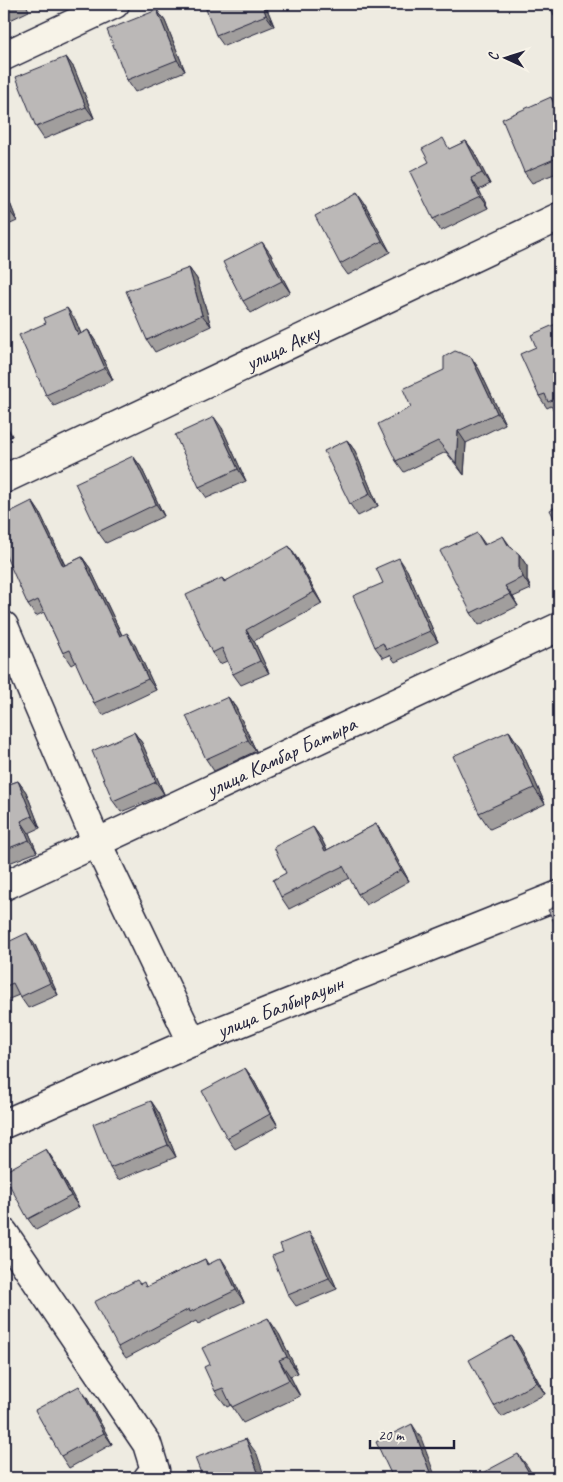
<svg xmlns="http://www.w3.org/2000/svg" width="563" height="1482" font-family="Caveat,sans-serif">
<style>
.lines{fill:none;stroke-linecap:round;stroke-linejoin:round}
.street-casing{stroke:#22223b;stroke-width:31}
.street{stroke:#f7f3e8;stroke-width:28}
.wall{fill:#a19e9d;stroke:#22223b}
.shaded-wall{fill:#838180;stroke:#22223b}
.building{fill:#bbb8b7;stroke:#22223b}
.labels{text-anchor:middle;stroke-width:4;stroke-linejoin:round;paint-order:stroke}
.street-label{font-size:21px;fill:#22223b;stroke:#f7f3e8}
</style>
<rect width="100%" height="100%" fill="#eeebe1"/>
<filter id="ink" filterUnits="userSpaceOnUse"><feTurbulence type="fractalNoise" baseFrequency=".02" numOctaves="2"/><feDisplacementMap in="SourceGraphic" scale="10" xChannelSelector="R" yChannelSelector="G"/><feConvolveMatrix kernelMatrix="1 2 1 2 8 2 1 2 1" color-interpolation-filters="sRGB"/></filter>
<g filter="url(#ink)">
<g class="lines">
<defs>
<g id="street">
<path d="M4,56L115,4"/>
<path id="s1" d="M4,479L559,217"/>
<path d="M4,626L97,843L192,1042"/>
<path id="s2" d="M4,886L559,627"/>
<path id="s3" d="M4,1124L192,1042L559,895"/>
<path d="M4,1233L147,1444L155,1470L148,1478"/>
</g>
</defs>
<use href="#street" class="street-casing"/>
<use href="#street" class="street"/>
</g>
<g class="wall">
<path d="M4,4H26L29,11L4,23Z"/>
<path d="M265,4L274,26L224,46L216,35Z"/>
<path d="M157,10L165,21L185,71L135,92L127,80Z"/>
<path d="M66,57L74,68L94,118L44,139L36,127Z"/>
<path d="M551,97L559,109V172L532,183L524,172Z"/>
<path d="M466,141L474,152L490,184L479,190L488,208L441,231L433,219L429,162L450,149Z"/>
<path d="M4,188L17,221L4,227Z"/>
<path d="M365,204L390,252L348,275L340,264Z"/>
<path d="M270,253L290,292L251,313L243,301Z"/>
<path d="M189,268L197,279L211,326L155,352L147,340Z"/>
<path d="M75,319L81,334L88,330L96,342L113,380L54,406L46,395Z"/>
<path d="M559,326V412L556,413L551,406L547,408L539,396L536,347Z"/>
<path d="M471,357L479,369L505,424L466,443L464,475L446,452L404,472L396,461L411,407Z"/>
<path d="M4,420L12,436L4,440Z"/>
<path d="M222,428L246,481L207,498L199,487Z"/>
<path d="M347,440L355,451L378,506L358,516L350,504Z"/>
<path d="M133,456L141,467L164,516L106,543L98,532Z"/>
<path d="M32,501L40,513L65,565L82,557L90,568L122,635L135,645L156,690L103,715L94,703L76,662L71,665L63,653L44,612L36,616L28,605Z"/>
<path d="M485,545L511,547L512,549L519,554L527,566V580L531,589L513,597L518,606L479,625L471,613Z"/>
<path d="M297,558L322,604L254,641L269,673L241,685L233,674L227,661L220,664L212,653L222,578L225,581Z"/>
<path d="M407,570L438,642L395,662L390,655L383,658L375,647L383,583Z"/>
<path d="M228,697L236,708L256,751L214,771L206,759Z"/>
<path d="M509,731L520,747L545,804L490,829L479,813Z"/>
<path d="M134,732L142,743L164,794L121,812L113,801Z"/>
<path d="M18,781L26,792L40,828L29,833L37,852L4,865V786Z"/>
<path d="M376,824L384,835L409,881L366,905L358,894L350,878L289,909L281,897L286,873L313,827L321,838L327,850Z"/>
<path d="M4,944L35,945L58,995L28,1008L19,995L4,1001Z"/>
<path d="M245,1068L253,1079L278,1126L235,1149L227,1138Z"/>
<path d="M151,1101L159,1113L176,1157L118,1180L110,1168Z"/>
<path d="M46,1149L54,1161L79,1207L36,1230L28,1219Z"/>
<path d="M317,1243L337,1289L296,1306L288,1295Z"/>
<path d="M205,1259L208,1264L229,1270L244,1302L198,1324L196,1321L126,1358L118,1347L140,1284L147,1287Z"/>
<path d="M279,1334L298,1373L290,1376L300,1396L243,1423L231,1405L227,1407L215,1391Z"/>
<path d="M512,1336L520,1347L545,1394L502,1417L494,1406Z"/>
<path d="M87,1398L112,1444L69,1468L61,1456Z"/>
<path d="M4,1422L7,1427L4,1429Z"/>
</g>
<g class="shaded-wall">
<path d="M262,4H265L274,26L266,15Z"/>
<path d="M157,10L165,21L185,71L177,60Z"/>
<path d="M66,57L74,68L94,118L86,107Z"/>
<path d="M551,97L559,109V116Z"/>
<path d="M466,141L474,152L490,184L482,173Z"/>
<path d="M471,178L479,190L488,208L480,197Z"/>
<path d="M4,188L17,221L9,210L4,196Z"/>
<path d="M357,193L365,204L390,252L382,241Z"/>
<path d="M262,242L270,253L290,292L282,281Z"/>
<path d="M189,268L197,279L211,326L202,315Z"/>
<path d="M67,308L75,319L86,346L78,335Z"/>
<path d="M88,330L96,342L113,380L105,368Z"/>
<path d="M471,357L479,369L505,424L497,413Z"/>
<path d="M214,417L222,428L246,481L238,469Z"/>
<path d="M4,420L12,436L4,424Z"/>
<path d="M458,431L466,443L464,475L456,463Z"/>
<path d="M347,440L355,451L378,506L370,494Z"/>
<path d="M133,456L141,467L164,516L156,504Z"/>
<path d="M32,501L40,513L71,578L63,566Z"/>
<path d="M477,533L485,544L492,557L484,545Z"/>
<path d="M503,536L511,547L516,557L508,545Z"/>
<path d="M289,546L297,558L322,604L314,592Z"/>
<path d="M519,554L527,566V580L531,589L523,577L519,568Z"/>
<path d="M82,557L90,568L128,648L120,636Z"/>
<path d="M399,558L407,570L438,642L430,631Z"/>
<path d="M505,586L513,597L518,606L510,594Z"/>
<path d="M246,630L254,641L269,673L260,661Z"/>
<path d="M127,633L135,645L156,690L148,679Z"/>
<path d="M228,697L236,708L256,751L248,740Z"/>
<path d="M509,731L520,747L545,804L534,788Z"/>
<path d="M134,732L142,743L164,794L156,782Z"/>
<path d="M18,781L26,792L40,828L32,816Z"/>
<path d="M21,821L29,833L37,852L29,840Z"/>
<path d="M376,824L384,835L409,881L401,870Z"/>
<path d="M313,827L321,838L333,863L325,851Z"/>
<path d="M27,933L35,945L58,995L50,983Z"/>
<path d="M245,1068L253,1079L278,1126L270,1114Z"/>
<path d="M151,1101L159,1113L176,1157L168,1145Z"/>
<path d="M46,1149L54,1161L79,1207L71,1196Z"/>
<path d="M309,1232L317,1243L337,1289L329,1278Z"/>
<path d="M221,1258L229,1270L244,1302L236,1290Z"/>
<path d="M268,1318L279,1334L298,1373L287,1357Z"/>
<path d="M512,1336L520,1347L545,1394L537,1382Z"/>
<path d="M279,1360L290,1376L300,1396L289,1380Z"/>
<path d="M79,1386L87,1398L112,1444L104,1433Z"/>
<path d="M412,1424L421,1438L436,1478H432Z"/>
<path d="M246,1439L257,1454L265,1478H260Z"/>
<path d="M518,1454L528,1467L534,1478H532Z"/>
</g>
<g class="building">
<path d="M4,4H13L4,8Z"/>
<path d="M204,4H262L266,15L216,35Z"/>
<path d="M549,4H559V26Z"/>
<path d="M157,10L177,60L127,80L107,30Z"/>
<path d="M66,57L86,107L36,127L16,77Z"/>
<path d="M551,97L559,116V157L524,172L502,119Z"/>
<path d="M443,138L449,149L466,141L482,173L471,178L480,197L433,219L410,172L429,162L422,149Z"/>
<path d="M357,193L382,241L340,264L315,216Z"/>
<path d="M4,196L9,210L4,212Z"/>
<path d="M262,242L282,281L243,301L223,262Z"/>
<path d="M189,268L202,315L147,340L126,291Z"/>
<path d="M67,308L78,335L88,330L105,368L46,395L19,335L46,323L44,318Z"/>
<path d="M558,323L559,327V397L548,402L545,394L539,396L520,354L536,347L531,335Z"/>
<path d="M455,351L471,357L497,413L458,431L456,463L438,441L396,461L378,424L411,407L403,389L444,370V357Z"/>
<path d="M214,417L238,469L199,487L175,435Z"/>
<path d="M347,440L370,494L350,504L324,451Z"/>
<path d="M133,456L156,504L98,532L75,483Z"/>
<path d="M32,501L63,566L82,557L120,636L127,633L148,679L94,703L70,650L63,653L38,600L28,605L4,552V515Z"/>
<path d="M559,505V528L550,510Z"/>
<path d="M477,533L484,545L503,536L508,545L519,554V568L523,577L505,586L510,594L471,613L440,551Z"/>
<path d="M289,546L314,592L246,630L260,661L233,674L222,648L212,653L186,595L222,578L224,582Z"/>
<path d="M399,558L430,631L386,650L383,643L375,647L353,596L383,583L376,568Z"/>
<path d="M228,697L248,740L206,759L186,716Z"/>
<path d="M509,731L534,788L479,813L453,756Z"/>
<path d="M134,732L156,782L113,801L92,751Z"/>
<path d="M18,781L32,816L21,821L29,840L4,850V786Z"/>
<path d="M376,824L401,870L358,894L343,866L281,897L273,880L286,873L274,847L313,827L325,851Z"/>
<path d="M559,905V932L548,910Z"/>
<path d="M27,933L50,983L20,997L13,983L4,987V944Z"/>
<path d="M245,1068L270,1114L227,1138L202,1091Z"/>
<path d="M151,1101L168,1145L110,1168L93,1124Z"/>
<path d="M46,1149L71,1196L28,1219L4,1175V1172Z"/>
<path d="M309,1232L329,1278L288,1295L272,1256L283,1252L280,1244Z"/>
<path d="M221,1258L236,1290L190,1312L189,1309L118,1347L94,1302L137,1280L140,1284L144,1282L146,1287L205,1259L207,1265Z"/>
<path d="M268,1318L287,1357L279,1360L289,1380L232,1407L223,1388L215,1391L204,1367L210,1364L202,1348Z"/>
<path d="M512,1336L537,1382L494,1406L469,1360Z"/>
<path d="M79,1386L104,1433L61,1456L35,1410Z"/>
<path d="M412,1424L432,1478H393L376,1442Z"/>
<path d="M246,1439L260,1478H203L195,1458Z"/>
<path d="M518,1454L532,1478H476L475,1477Z"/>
<path d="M273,1475L274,1478H262Z"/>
</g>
</g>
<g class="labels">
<g class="street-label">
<text dy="7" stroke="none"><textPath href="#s1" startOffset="308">улица Акку</textPath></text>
<text dy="7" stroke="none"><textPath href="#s2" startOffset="306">улица Камбар Батыра</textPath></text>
<text dy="7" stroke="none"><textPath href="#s3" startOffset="300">улица Балбырауын</textPath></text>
</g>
</g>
<rect width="563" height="1482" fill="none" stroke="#f7f3e8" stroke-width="20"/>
<rect x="10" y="10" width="543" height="1462" fill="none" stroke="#22223b" stroke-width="2" filter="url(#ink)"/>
<g transform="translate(506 58) rotate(274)" stroke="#f7f3e8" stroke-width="4" paint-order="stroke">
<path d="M0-4L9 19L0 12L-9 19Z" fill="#22223b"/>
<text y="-8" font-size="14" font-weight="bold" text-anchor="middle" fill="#22223b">С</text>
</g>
<path d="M370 1440v8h84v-8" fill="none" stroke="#22223b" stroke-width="2.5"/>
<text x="378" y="1440" font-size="15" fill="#22223b" stroke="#f7f3e8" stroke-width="4" paint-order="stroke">20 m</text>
</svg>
